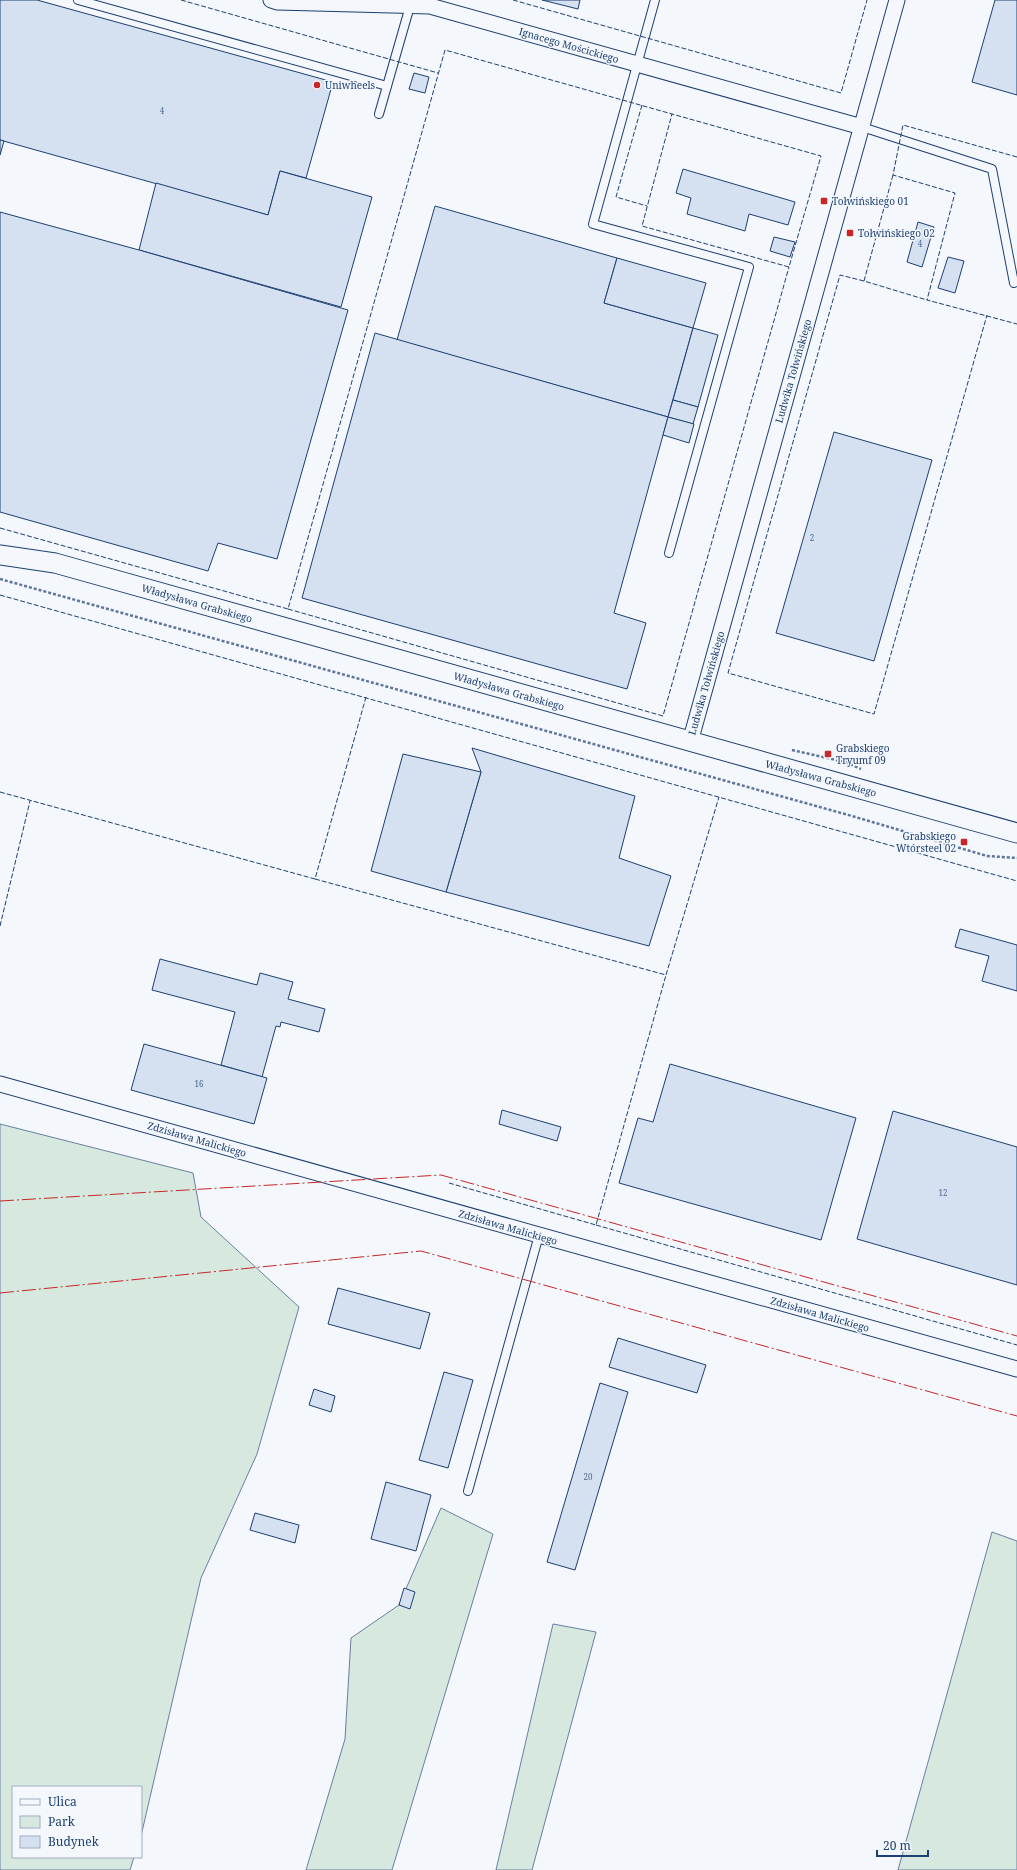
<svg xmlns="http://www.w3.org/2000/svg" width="1017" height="1870" font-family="'Noto Serif',serif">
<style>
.green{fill:#d7e8df;stroke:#687fa3}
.building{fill:#d5e0f0;stroke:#1d3f73}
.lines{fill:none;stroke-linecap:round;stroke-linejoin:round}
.service-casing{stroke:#1d3f73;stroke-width:10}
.minor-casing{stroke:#1d3f73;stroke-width:17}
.tertiary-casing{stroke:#1d3f73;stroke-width:21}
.path{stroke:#5e769c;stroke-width:2.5;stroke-dasharray:3 2;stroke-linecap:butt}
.service{stroke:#f4f7fb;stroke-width:8}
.minor{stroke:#f4f7fb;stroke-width:15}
.tertiary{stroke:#f4f7fb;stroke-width:19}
.fence{stroke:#1d3f73;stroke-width:1;stroke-dasharray:5 2;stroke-linecap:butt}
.power{stroke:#c62828;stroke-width:1;stroke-dasharray:14 3 2 3;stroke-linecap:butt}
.poi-dot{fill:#c62828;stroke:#f4f7fb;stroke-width:1.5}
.labels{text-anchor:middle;stroke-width:3;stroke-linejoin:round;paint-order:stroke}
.number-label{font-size:8px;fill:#4b6792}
.street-label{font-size:10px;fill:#1d3f73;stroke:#f4f7fb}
.poi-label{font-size:10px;fill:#1d3f73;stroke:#f4f7fb;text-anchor:start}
</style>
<rect width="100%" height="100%" fill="#f4f7fb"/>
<g class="green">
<path d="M0,1124L193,1173L201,1217L299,1307L257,1454L201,1578L141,1836V1787H13V1857H134L130,1870H0Z"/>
<path d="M441,1508L493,1534L392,1870H306L345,1739L351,1638L399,1605Z"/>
<path d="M992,1532L1017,1541V1870H898Z"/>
<path d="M553,1624L596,1632L532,1870H496Z"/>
</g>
<g class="building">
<path d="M0,0H37L333,82L306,178L280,171L268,215L0,140Z"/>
<path d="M542,0H580L578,9Z"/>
<path d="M995,0H1017V95L972,82Z"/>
<path d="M414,73L429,77L425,93L409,89Z"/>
<path d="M0,140L4,141L0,155Z"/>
<path d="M683,169L795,202L788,225L749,214L745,231L687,214L691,198L676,193Z"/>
<path d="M280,171L372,197L341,307L139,250L156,183L268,215Z"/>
<path d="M435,206L617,258L604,303L693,328L668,417L397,340Z"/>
<path d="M0,212L139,250L348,310L277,559L218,543L208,571L0,512Z"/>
<path d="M918,222L934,227L922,267L907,262Z"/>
<path d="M774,237L795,242L790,257L770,251Z"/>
<path d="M948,257L964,261L955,293L938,288Z"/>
<path d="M617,258L706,283L693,328L604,303Z"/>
<path d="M693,328L718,335L698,407L673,400Z"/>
<path d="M375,333L668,417L614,613L646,623L627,689L302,598Z"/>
<path d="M673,400L698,407L693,424L668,417Z"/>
<path d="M668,417L694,424L689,443L663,435Z"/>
<path d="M834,432L932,460L874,661L776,633Z"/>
<path d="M472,748L635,796L619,858L671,876L649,946L446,892L481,772Z"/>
<path d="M403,754L481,772L446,892L371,871Z"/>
<path d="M960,929L1017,945V991L982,981L989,956L955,947Z"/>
<path d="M160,959L257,985L260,973L293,982L288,999L325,1009L319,1032L281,1022L280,1027L276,1026L262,1077L221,1065L235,1012L152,990Z"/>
<path d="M144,1044L267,1078L254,1124L131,1090Z"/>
<path d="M670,1064L856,1118L821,1240L619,1183L638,1118L653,1122Z"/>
<path d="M502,1110L561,1127L557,1141L499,1124Z"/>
<path d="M893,1111L1017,1147V1285L857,1239Z"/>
<path d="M338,1288L430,1313L420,1349L328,1324Z"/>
<path d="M618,1338L706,1365L697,1393L609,1367Z"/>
<path d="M444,1372L473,1380L448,1468L419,1460Z"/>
<path d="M600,1383L628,1392L575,1570L547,1562Z"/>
<path d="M314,1389L335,1396L331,1412L309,1405Z"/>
<path d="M386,1482L431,1495L416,1551L371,1539Z"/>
<path d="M255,1513L299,1525L295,1543L250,1530Z"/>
<path d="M404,1588L415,1592L410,1609L399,1605Z"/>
</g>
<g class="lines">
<defs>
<g id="service">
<path d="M78,0L387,86"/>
<path d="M655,0L593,224L749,267L669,553"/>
<path d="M379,114L410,6"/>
<path d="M862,127L992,169L1014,283"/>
<path d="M468,1491L539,1235"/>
</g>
<g id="minor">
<path d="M271,0L277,2L430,6L862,127"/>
<path d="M690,742L897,0"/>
<path d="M0,1084L1017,1369"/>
</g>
<path id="tertiary" d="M0,555L55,563L1017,833"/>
</defs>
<use href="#service" class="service-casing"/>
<use href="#minor" class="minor-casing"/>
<use href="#tertiary" class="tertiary-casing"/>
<g class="path">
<path d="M0,579L852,816L987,856L1017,858"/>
<path d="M792,750L845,762L861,769"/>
</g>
<use href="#service" class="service"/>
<use href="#minor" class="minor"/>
<use href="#tertiary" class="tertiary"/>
<g class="fence">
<path d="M181,0L438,73"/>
<path d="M513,0L841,93L867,0"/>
<path d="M642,105L616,197L647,206"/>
<path d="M1017,157L903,125L893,175L955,193L927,300L1017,324"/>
<path d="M893,175L864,281L927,300"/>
<path d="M864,281L840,275L728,673L874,714L987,315"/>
<path d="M0,528L288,609L445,50L821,156L789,267L642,226L672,114"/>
<path d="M0,595L1017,881"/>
<path d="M288,609L663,716L789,267"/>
<path d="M0,792L315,879L366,697"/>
<path d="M315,879L666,975L719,797"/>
<path d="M0,926L30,801"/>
<path d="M449,1183L596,1225L666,975"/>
<path d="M596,1225L1017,1345"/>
</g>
<g class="power">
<path d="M0,1201L441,1175L1017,1336"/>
<path d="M0,1293L421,1251L1017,1416"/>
</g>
</g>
<g class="poi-dot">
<circle cx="317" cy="85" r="4"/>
<rect x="820" y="197" width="8" height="8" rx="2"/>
<rect x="846" y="229" width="8" height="8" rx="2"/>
<rect x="824" y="750" width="8" height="8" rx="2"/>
<rect x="960" y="838" width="8" height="8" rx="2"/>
</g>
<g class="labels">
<g class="number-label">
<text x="162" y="114">4</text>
<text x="920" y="247">4</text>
<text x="812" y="541">2</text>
<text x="199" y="1087">16</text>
<text x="943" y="1196">12</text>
<text x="588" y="1480">20</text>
</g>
<g class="street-label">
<text transform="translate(569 45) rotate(16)" y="4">Ignacego Mościckiego</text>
<text transform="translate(793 371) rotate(-74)" y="4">Ludwika Tołwińskiego</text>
<text transform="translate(197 603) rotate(16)" y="4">Władysława Grabskiego</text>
<text transform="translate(706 683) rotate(-74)" y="4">Ludwika Tołwińskiego</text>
<text transform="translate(509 691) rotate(16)" y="4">Władysława Grabskiego</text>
<text transform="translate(821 778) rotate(15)" y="4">Władysława Grabskiego</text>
<text transform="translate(197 1139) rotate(16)" y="4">Zdzisława Malickiego</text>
<text transform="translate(508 1227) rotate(16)" y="4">Zdzisława Malickiego</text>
<text transform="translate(820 1314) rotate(16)" y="4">Zdzisława Malickiego</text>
</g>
<g class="poi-label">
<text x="325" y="89">Uniwheels</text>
<text x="832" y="205">Tołwińskiego 01</text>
<text x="858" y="237">Tołwińskiego 02</text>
<text x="836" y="752">Grabskiego<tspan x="836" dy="12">Tryumf 09</tspan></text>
<text x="956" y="840" text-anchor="end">Grabskiego<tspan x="956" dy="12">Wtórsteel 02</tspan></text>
</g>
</g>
<rect x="12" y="1786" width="130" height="72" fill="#f4f7fb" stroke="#9eadc5"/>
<rect x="20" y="1799" width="20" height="6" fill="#f4f7fb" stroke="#9eadc5"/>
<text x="48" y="1806" font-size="12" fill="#1d3f73">Ulica</text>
<rect x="20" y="1816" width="20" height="12" fill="#d7e8df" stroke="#9eadc5"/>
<text x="48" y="1826" font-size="12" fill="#1d3f73">Park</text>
<rect x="20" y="1836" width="20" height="12" fill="#d5e0f0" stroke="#9eadc5"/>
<text x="48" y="1846" font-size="12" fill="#1d3f73">Budynek</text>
<path d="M877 1850v6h51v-6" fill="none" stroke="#1d3f73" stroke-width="2"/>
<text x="883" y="1850" font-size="12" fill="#1d3f73" stroke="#f4f7fb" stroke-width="3" paint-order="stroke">20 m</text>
</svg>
